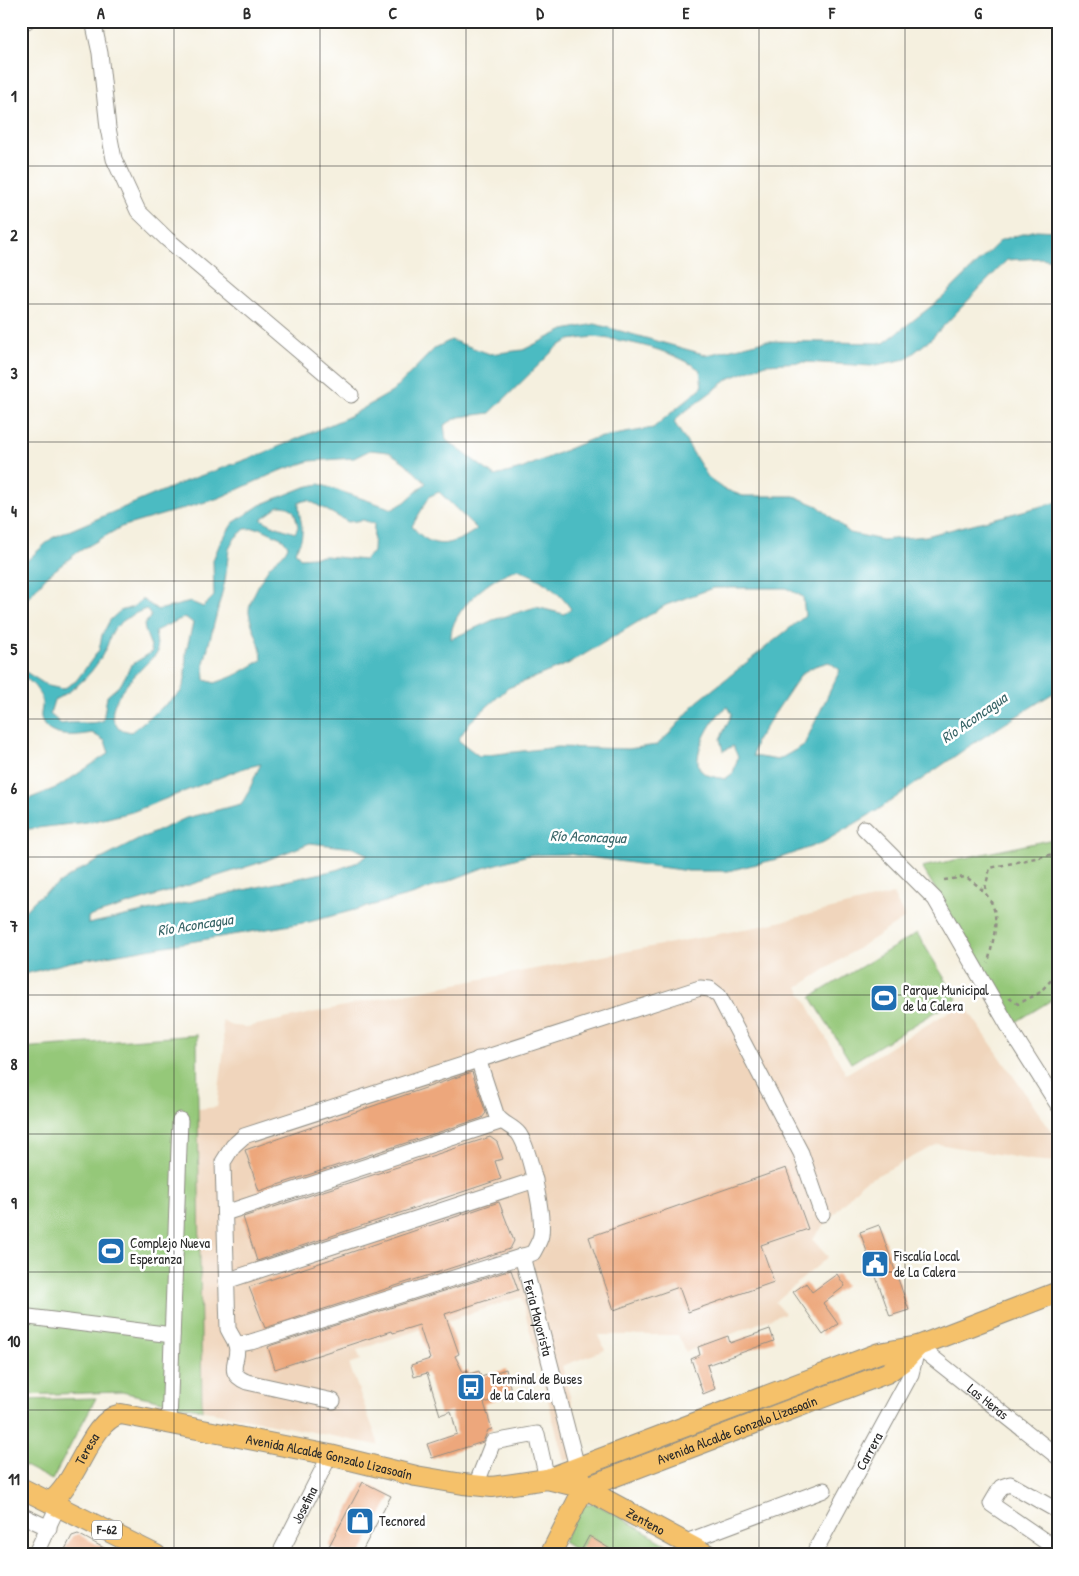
<svg xmlns="http://www.w3.org/2000/svg" width="1079" height="1576" font-family="'Patrick Hand',sans-serif">
<style>
.built{fill:#f0d5bc}
.green{fill:#95c879;stroke:#607a52}
.water{fill:#4cbbc2;stroke:#3c7376;fill-rule:evenodd}
.building{fill:#eda77b}
.lines{fill:none;stroke-linecap:round;stroke-linejoin:round}
.minor-casing{stroke:#908e85;stroke-width:17}
.major-casing{stroke:#908e85;stroke-width:22}
.path{stroke:#908e85;stroke-width:2.5;stroke-dasharray:4 4;stroke-linecap:butt}
.minor{stroke:#fff;stroke-width:15}
.major{stroke:#f5c16b;stroke-width:20}
.grid{fill:none;stroke:#2b2b2b;stroke-width:1;stroke-opacity:0.55}
.labels{text-anchor:middle;stroke-width:5;stroke-linejoin:round;paint-order:stroke}
.shield{fill:#fff;stroke:#6b6b6b;stroke-width:1}
.shield-label{font-size:12px;font-weight:bold;fill:#2b2b2b}
.poi-label{font-size:14px;fill:#2b2b2b;stroke:#fff;text-anchor:start}
.street-label{font-size:14px;fill:#2b2b2b;stroke:#fff}
.water-label{font-size:15px;font-style:italic;fill:#386567;stroke:#fff}
.neatline{fill:none;stroke:#2b2b2b;stroke-width:2}
.grid-label{font-size:16px;text-anchor:middle;font-weight:bold;fill:#2b2b2b}
</style>
<rect width="100%" height="100%" fill="#fff"/>
<filter id="ink" filterUnits="userSpaceOnUse"><feTurbulence type="fractalNoise" baseFrequency=".02" numOctaves="2"/><feDisplacementMap in="SourceGraphic" scale="10" xChannelSelector="R" yChannelSelector="G"/><feConvolveMatrix kernelMatrix="1 2 1 2 8 2 1 2 1" color-interpolation-filters="sRGB"/></filter>
<filter id="wash" filterUnits="userSpaceOnUse"><feTurbulence type="fractalNoise" baseFrequency=".0096" numOctaves="4" result="noise"/><feDisplacementMap in="SourceGraphic" scale="20" xChannelSelector="R" yChannelSelector="G"/><feGaussianBlur stdDeviation="1.12" result="paint"/><feColorMatrix in="noise" values="0 0 0 0 0 0 0 0 0 0 0 0 0 0 0 0 0 1.4 0 .05"/><feComposite in="paint" operator="in"/></filter>
<g filter="url(#wash)">
<rect width="100%" height="100%" fill="#f5f0df"/>
<path class="built" d="M893,894L905,918L798,987L846,1074L963,1003L1058,1141V1162L1032,1160L938,1144L862,1183L812,1239L828,1257L775,1302L785,1313L686,1352L678,1335H599L605,1350L562,1366L585,1455L564,1461L521,1297L357,1350L361,1360L349,1364L378,1442L377,1445L202,1410L198,1109L217,1107L224,1048L222,1020L233,1026L247,1027L387,997L766,925Z"/>
<g class="green">
<path d="M1058,838V996L1016,1022L922,867Z"/>
<path d="M917,933L957,999L851,1063L811,997Z"/>
<path d="M197,1035L202,1410L122,1392L21,1395V1048Z"/>
<path d="M96,1398L52,1480L21,1464V1400Z"/>
<path d="M595,1503L678,1551L676,1555H620L589,1536L579,1552L563,1542L582,1505Z"/>
</g>
<path class="water" d="M1036,230L1058,231V261L1041,258L1007,260L931,339L906,359L871,366L804,362L766,364L730,378L679,416L674,422L708,477L724,489L743,496H794L818,506L850,533L882,540L926,536L1058,502V690L968,747L878,810L822,843L777,859L728,871H688L568,854L528,855L480,869L415,894L309,922L70,962L21,975V915L37,898L78,871L138,840L186,818L241,804C250,792 253,778 261,764L244,768L132,812L95,821L21,830V802L58,787L109,753L105,741L92,733C77,736 46,740 41,718C40,713 43,707 42,702C41,692 31,680 21,676V669L48,686L63,689L76,681L99,650L102,635L110,620L120,611L133,607L142,599L158,610L191,602L203,607L214,596L213,560L220,543L233,523L260,505L305,487L319,484L393,509L405,502L426,483L404,462L389,452L370,450L354,458L310,461L279,471L219,498L121,527L78,552L46,577L21,606V566L52,538L186,481L264,453L348,417L392,392L435,348L451,340L490,354L523,350L564,330L595,324L707,355L765,341L884,343L942,298L1001,240ZM593,337C626,340 673,350 700,370L702,387L653,428L592,439L521,469L495,476L446,440L444,425L459,417L490,413L557,347L569,340ZM439,492L477,529C453,546 432,552 412,526L430,496ZM308,500L348,522L363,520L374,524L373,552L364,560L326,556L300,558L295,551C309,530 298,523 299,502ZM279,506C295,506 295,513 298,527L295,533L274,526L261,519ZM260,528L283,539L288,546C284,556 277,558 270,566C264,574 248,602 249,612C251,629 262,643 262,660L234,676L215,683L205,680L204,663L225,581L229,549L235,538L245,529ZM518,569C539,578 558,590 571,609L564,614L536,607L493,620L451,639C449,611 493,575 518,569ZM713,588H786L803,597L805,616L697,702L670,733L657,745L628,749L558,747L479,756L458,740L470,722L508,688L570,663L666,605ZM146,609L151,616L144,625C145,635 151,642 152,652L131,665L121,684L107,696L103,721C88,725 76,721 61,724L50,714L54,700C78,689 95,671 106,648C109,642 111,631 116,627C124,619 135,613 146,609ZM185,617L193,623L186,652L185,680L181,692L131,732L119,729C117,726 114,722 113,718C108,697 145,666 158,652L155,631ZM829,662L840,670L804,745L778,760L753,756L756,741L802,673L815,666ZM728,707L732,714L720,739L723,751L733,746L738,757L733,773L725,779C717,777 705,777 700,769C691,754 714,713 728,707ZM310,843L354,848L368,855L358,862L336,870L88,924V917L262,862Z"/>
<g id="blocks">
<g class="building">
<path d="M472,1072L486,1113L482,1118L259,1191L245,1150Z"/>
<path d="M490,1137L497,1142L503,1159L495,1161L501,1179L257,1261L243,1217Z"/>
<path d="M786,1168L808,1229L761,1245L774,1282L688,1312L679,1287L614,1310L589,1237Z"/>
<path d="M499,1202L514,1241L510,1249L265,1328L249,1287Z"/>
<path d="M879,1225L909,1310L890,1316L860,1232Z"/>
<path d="M511,1270L518,1290L445,1314L459,1354L455,1356L463,1372L468,1370L469,1374L479,1371L481,1377L506,1369L512,1395L484,1403L492,1429L488,1430L483,1442L432,1458L427,1444L457,1434L451,1411L440,1415L427,1373L414,1377L411,1365L430,1359L419,1325L393,1333L392,1331L275,1369L268,1347L272,1345Z"/>
<path d="M837,1274L845,1286L823,1303L838,1324L823,1335L793,1292L806,1283L812,1292Z"/>
<path d="M770,1329L774,1341L707,1365L715,1389L703,1394L691,1359L700,1355L698,1347L728,1336L730,1343Z"/>
<path d="M363,1482L391,1496L360,1555H346L329,1546Z"/>
<path d="M78,1534L117,1555H62L72,1536Z"/>
<path d="M589,1536L620,1555H591L582,1549Z"/>
</g>
</g>
</g>
<g filter="url(#ink)">
<use href="#blocks" fill-opacity="0" stroke="#908e85" stroke-width="1"/>
<g class="lines">
<defs>
<g id="minor">
<path d="M93,21L100,53L108,128L114,159L138,211L167,239L351,395"/>
<path d="M21,23L27,21"/>
<path d="M864,828L935,899L1013,1034L1058,1105"/>
<path d="M225,1213L500,1122"/>
<path id="s1" d="M522,1256L577,1467"/>
<path d="M226,1281L535,1180"/>
<path d="M21,1316L172,1335"/>
<path d="M236,1345L251,1342L533,1253C536,1247 540,1241 541,1235C544,1215 530,1150 519,1134C512,1125 501,1124 496,1114L478,1059"/>
<path d="M333,1401L247,1382C223,1372 241,1360 236,1344C234,1339 230,1333 228,1329L223,1162L233,1146L244,1136L700,988L710,989L719,996L801,1153L822,1214"/>
<path d="M169,1424L180,1120"/>
<path d="M476,1485L493,1442L537,1434L547,1479"/>
<path d="M21,1515L49,1528"/>
<path d="M686,1542L824,1490"/>
<path d="M1052,1546L991,1504L1001,1487L1010,1484L1058,1511"/>
<path d="M35,1555L58,1506"/>
<path id="s2" d="M279,1555L330,1455"/>
<path id="s3" d="M813,1555L911,1374L918,1346L1058,1457"/>
</g>
<g id="major">
<path d="M547,1479L879,1353L918,1346L1058,1292"/>
<path d="M21,1488L156,1555"/>
<path id="s4" d="M584,1488L708,1555"/>
<path id="s5" d="M50,1502C78,1483 90,1420 121,1414L330,1455L416,1476L463,1484L492,1487L547,1479L584,1488L887,1373L905,1360L918,1346"/>
<path d="M550,1555L584,1488L580,1476"/>
</g>
</defs>
<use href="#minor" class="minor-casing"/>
<use href="#major" class="major-casing"/>
<g class="path">
<path d="M944,880L966,877C1005,903 997,923 988,963"/>
<path d="M985,889L990,868L1058,853"/>
<path d="M1009,998L1018,1004L1039,993L1058,973"/>
</g>
<use href="#minor" class="minor"/>
<use href="#major" class="major"/>
</g>
</g>
<path class="grid" d="M174,21V1555M320,21V1555M466,21V1555M613,21V1555M759,21V1555M905,21V1555M21,166H1058M21,304H1058M21,442H1058M21,581H1058M21,719H1058M21,857H1058M21,995H1058M21,1134H1058M21,1272H1058M21,1410H1058"/>
<defs>
<symbol id="stadium-square" viewBox="-11 -11 22 22"><rect x="-9" y="-9" width="18" height="18" rx="4" fill="#1f6fb2" stroke="#fff"/><path d="M0-5a6.5 5 0 1 0 0 10a6.5 5 0 1 0 0-10ZM-3.5-1.8h7v3.6h-7Z" fill="#fff"/></symbol>
<symbol id="civic-square" viewBox="-11 -11 22 22"><rect x="-9" y="-9" width="18" height="18" rx="4" fill="#1f6fb2" stroke="#fff"/><path d="M-.6-6.5H3V-4.5H.6V-3L4-1V1h2V6H-6V1h2V-1L-.6-3ZM-1.2 2.5V6h2.4V2.5Z" fill="#fff"/></symbol>
<symbol id="bus-square" viewBox="-11 -11 22 22"><rect x="-9" y="-9" width="18" height="18" rx="4" fill="#1f6fb2" stroke="#fff"/><path d="M-5-6H5V4H4V6H2V4H-2V6H-4V4H-5ZM-3.5-4V0h7V-4ZM-3.5 1.2v1.5H-2V1.2ZM2 1.2v1.5H3.5V1.2Z" fill="#fff"/></symbol>
<symbol id="shop-square" viewBox="-11 -11 22 22"><rect x="-9" y="-9" width="18" height="18" rx="4" fill="#1f6fb2" stroke="#fff"/><path d="M-5-2.5h2.3a2.7 3.5 0 0 1 5.4 0H5L5.5 6h-11ZM-1.5-2.5h3a1.5 2.3 0 0 0-3 0Z" fill="#fff"/></symbol>
</defs>
<g fill-rule="evenodd">
<use href="#stadium-square" x="868" y="982" width="32" height="32"/>
<use href="#stadium-square" x="95" y="1235" width="32" height="32"/>
<use href="#civic-square" x="859" y="1248" width="32" height="32"/>
<use href="#bus-square" x="455" y="1371" width="32" height="32"/>
<use href="#shop-square" x="344" y="1505" width="32" height="32"/>
</g>
<g class="labels">
<rect class="shield" x="92" y="1520.5" width="30" height="19" rx="4"/>
<g class="shield-label">
<text x="107" y="1534">F-62</text>
</g>
<g class="poi-label">
<text x="903" y="995">Parque Municipal<tspan x="903" dy="16">de la Calera</tspan></text>
<text x="130" y="1248">Complejo Nueva<tspan x="130" dy="16">Esperanza</tspan></text>
<text x="894" y="1261">Fiscalía Local<tspan x="894" dy="16">de La Calera</tspan></text>
<text x="490" y="1384">Terminal de Buses<tspan x="490" dy="16">de la Calera</tspan></text>
<text x="379" y="1526">Tecnored</text>
</g>
<g class="street-label">
<text dy="5" stroke="none"><textPath href="#s1" startOffset="64">Feria Mayorista</textPath></text>
<text dy="5" stroke="none"><textPath href="#s3" startOffset="324">Las Heras</textPath></text>
<text dy="5" stroke="none"><textPath href="#s5" startOffset="751">Avenida Alcalde Gonzalo Lizasoaín</textPath></text>
<text dy="5" stroke="none"><textPath href="#s5" startOffset="65">Teresa</textPath></text>
<text dy="5" stroke="none"><textPath href="#s3" startOffset="118">Carrera</textPath></text>
<text dy="5" stroke="none"><textPath href="#s5" startOffset="328">Avenida Alcalde Gonzalo Lizasoaín</textPath></text>
<text dy="5" stroke="none"><textPath href="#s2" startOffset="56">Josefina</textPath></text>
<text dy="5" stroke="none"><textPath href="#s4" startOffset="70">Zenteno</textPath></text>
</g>
<g class="water-label">
<text transform="translate(974 718) rotate(-35)" y="5">Río Aconcagua</text>
<text transform="translate(588 837) rotate(2)" y="5">Río Aconcagua</text>
<text transform="translate(195 925) rotate(-9)" y="5">Río Aconcagua</text>
</g>
</g>
<rect width="1079" height="1576" fill="none" stroke="#fff" stroke-width="55"/>
<rect x="28" y="28" width="1024" height="1520" class="neatline"/>
<g class="grid-label">
<text x="101" y="19">A</text>
<text x="247" y="19">B</text>
<text x="393" y="19">C</text>
<text x="540" y="19">D</text>
<text x="686" y="19">E</text>
<text x="832" y="19">F</text>
<text x="978" y="19">G</text>
<text x="14" y="102">1</text>
<text x="14" y="241">2</text>
<text x="14" y="379">3</text>
<text x="14" y="517">4</text>
<text x="14" y="655">5</text>
<text x="14" y="794">6</text>
<text x="14" y="932">7</text>
<text x="14" y="1070">8</text>
<text x="14" y="1209">9</text>
<text x="14" y="1347">10</text>
<text x="14" y="1485">11</text>
</g>
</svg>
